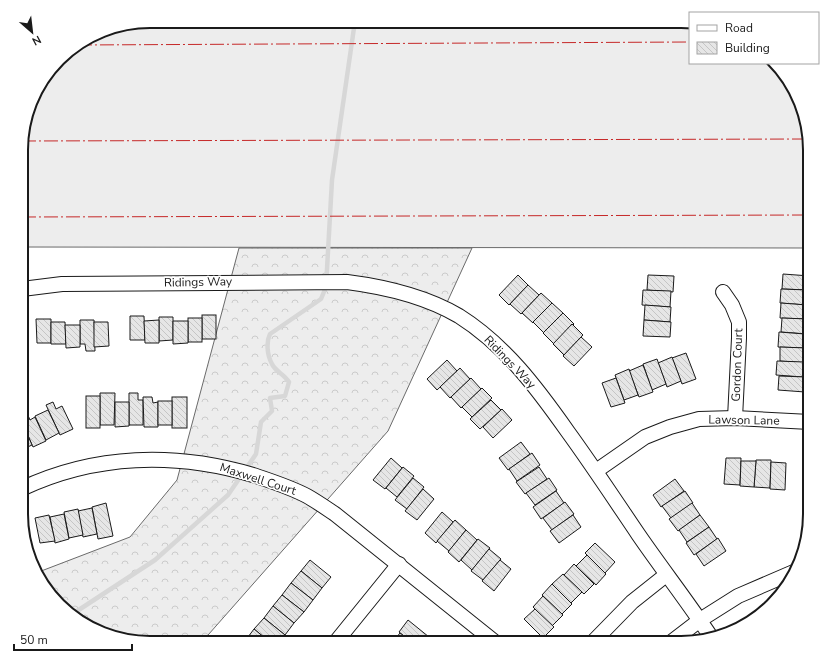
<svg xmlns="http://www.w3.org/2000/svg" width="831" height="664" font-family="'Nunito Sans',sans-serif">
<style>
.built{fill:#ededed;stroke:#6a6a6a}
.forest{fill:url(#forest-crowns);stroke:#6a6a6a}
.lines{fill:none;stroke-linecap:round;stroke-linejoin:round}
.stream{stroke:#d7d7d7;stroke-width:4.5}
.building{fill:url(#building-back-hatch);stroke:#1a1a1a}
.minor-casing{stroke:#1a1a1a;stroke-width:16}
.minor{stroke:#fff;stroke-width:14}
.power{stroke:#c62828;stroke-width:1;stroke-dasharray:14 3 2 3;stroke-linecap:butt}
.labels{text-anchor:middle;stroke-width:3;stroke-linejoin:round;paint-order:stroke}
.street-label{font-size:12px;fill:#1a1a1a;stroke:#fff}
.rim{fill:none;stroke:#1a1a1a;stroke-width:2}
</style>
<defs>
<pattern id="forest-crowns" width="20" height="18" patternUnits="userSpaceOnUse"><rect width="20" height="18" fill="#ededed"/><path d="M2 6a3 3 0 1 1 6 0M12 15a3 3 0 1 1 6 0" fill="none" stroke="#cbcbcb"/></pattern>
<pattern id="building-back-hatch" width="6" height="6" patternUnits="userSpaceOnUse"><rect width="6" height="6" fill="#e6e6e6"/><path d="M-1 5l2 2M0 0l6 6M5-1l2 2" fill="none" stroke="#c5c5c5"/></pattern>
</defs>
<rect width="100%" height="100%" fill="#fff"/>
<path class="built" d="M150,21H690V63H773L800,100L810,149V248L22,247V133L38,86L65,53L108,28Z"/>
<path class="forest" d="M239,248H472L388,431L201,643H141L100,633L65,611L36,573L130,537L177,480Z"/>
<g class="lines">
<path class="stream" d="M71,615L155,560L228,495L256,454L261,422L272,411L270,398L285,396L289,382C284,374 275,371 272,364C267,355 266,342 270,334L321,299L326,287L332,180L355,21"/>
</g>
<g class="building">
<path d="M783,274L810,276V290L782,289Z"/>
<path d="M518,275L528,285L509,305L499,295Z"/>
<path d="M648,275L674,276L673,292L647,290Z"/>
<path d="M528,285L539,295L521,314L510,304Z"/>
<path d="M781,289L808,290L807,305L780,303Z"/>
<path d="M643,290L671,291L670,307L642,305Z"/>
<path d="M541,293L552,303L533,323L522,313Z"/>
<path d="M552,303L563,313L544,333L533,322Z"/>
<path d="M781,303L807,305L806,319L780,318Z"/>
<path d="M645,305L671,307L670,322L644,320Z"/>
<path d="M563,313L574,324L554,344L543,333Z"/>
<rect x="202" y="315" width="14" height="24"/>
<path d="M130,316H144L145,340H130Z"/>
<path d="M159,317H173V340L159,341Z"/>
<rect x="188" y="318" width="14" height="24"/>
<path d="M782,318L808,319L807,334L781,332Z"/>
<path d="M36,319H51V343H37Z"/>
<path d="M80,320H94L95,351H86L85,344H80Z"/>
<path d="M159,320V343H145L144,321Z"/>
<path d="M644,320L671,322L670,337L643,336Z"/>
<path d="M173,321H188V343L173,344Z"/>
<path d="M51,322H65L66,344H51Z"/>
<path d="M94,322H108L109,346L94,347Z"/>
<path d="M572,324L583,335L564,355L553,344Z"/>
<path d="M65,325H80V347L66,348Z"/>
<path d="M779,332L805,334V348L778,347Z"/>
<path d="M581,337L592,347L574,366L563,356Z"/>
<path d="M780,347L807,348L806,363L780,361Z"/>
<path d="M686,353L696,379L682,384L672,358Z"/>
<path d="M672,357L681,381L667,387L658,363Z"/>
<path d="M657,359L666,384L652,390L643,364Z"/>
<path d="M447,360L457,371L437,390L427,379Z"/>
<path d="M777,361L804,362L803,377L776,375Z"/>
<path d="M643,365L653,392L639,397L629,371Z"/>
<path d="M460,368L470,379L450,398L440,387Z"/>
<path d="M629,369L638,395L624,400L615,375Z"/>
<path d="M779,376L806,377L805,392L778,390Z"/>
<path d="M471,378L481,389L461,408L451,397Z"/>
<path d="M616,378L625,403L611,407L602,383Z"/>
<path d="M482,388L492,398L472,417L462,407Z"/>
<path d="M100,393H115L114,425H100Z"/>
<path d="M129,393H138V400H143V425H129Z"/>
<rect x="86" y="396" width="14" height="32"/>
<path d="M143,397H152L153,403L158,402V427H144Z"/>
<rect x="172" y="397" width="15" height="31"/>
<path d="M491,400L501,410L480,429L470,419Z"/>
<rect x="158" y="401" width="14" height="24"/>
<path d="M53,402L56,409L62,406L73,429L60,435L46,405Z"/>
<path d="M115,402H129V426L115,427Z"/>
<path d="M502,409L512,420L493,438L483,427Z"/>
<path d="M48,410L59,433L46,440L35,416Z"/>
<path d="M27,413L30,420L35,417L46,441L33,447L22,422V416Z"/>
<path d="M22,422L32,445L21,450Z"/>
<path d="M521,442L530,454L508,470L499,458Z"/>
<path d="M532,453L540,465L517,481L509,469Z"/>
<path d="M391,458L402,468L385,489L373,480Z"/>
<path d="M726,458H741L740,485L724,484Z"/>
<path d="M756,460H771L770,488L754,487Z"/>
<path d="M741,461H756L754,487L740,486Z"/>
<path d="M771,462L786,463L785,490L770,489Z"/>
<path d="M807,464H810V492L806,491Z"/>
<path d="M403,467L414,476L397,497L386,488Z"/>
<path d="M539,467L547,479L525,494L516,482Z"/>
<path d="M413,478L424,487L407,509L395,500Z"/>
<path d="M549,478L557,490L535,505L526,493Z"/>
<path d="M675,479L684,491L661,507L653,495Z"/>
<path d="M423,489L434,499L417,520L405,511Z"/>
<path d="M556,491L564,503L541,519L533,507Z"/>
<path d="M685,491L693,503L671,518L662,506Z"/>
<path d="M565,502L574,514L552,530L543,518Z"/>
<path d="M106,503L113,536L98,539L92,507Z"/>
<path d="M692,503L700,515L678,531L669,519Z"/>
<path d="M92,508L97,534L83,537L78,511Z"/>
<path d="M78,509L83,535L69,538L64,512Z"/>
<path d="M442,512L453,522L436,543L425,533Z"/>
<path d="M64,514L69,539L55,543L50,517Z"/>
<path d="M49,515L55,541L40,543L35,518Z"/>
<path d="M573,515L581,527L559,543L550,531Z"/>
<path d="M700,515L709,527L687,542L679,530Z"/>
<path d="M455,520L466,530L449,551L437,541Z"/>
<path d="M709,527L717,539L694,555L686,543Z"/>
<path d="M466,530L477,540L459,562L448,552Z"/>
<path d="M718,538L726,551L704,566L696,554Z"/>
<path d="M478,539L490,548L472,570L461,560Z"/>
<path d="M595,543L615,562L605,573L585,553Z"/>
<path d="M489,549L501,559L483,580L471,571Z"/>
<path d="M587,555L606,574L596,585L576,566Z"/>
<path d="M310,560L331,577L322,588L301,571Z"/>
<path d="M500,560L511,569L494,591L482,581Z"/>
<path d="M574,564L594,584L584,594L564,575Z"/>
<path d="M301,571L322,588L313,600L291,583Z"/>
<path d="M563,574L582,592L571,603L552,584Z"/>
<path d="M291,583L313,600L304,612L282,595Z"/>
<path d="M552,584L572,604L562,614L542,595Z"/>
<path d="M282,595L304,612L294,623L273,606Z"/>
<path d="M543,596L563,615L552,626L533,607Z"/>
<path d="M273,606L294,623L285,635L264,618Z"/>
<path d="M535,609L554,627L543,638L524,619Z"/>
<path d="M264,618L285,635L279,643H271L254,629Z"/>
<path d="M408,620L429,637L425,643H413L399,632Z"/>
<path d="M254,629L271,643H247L245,641Z"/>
<path d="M400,633L413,643H392Z"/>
</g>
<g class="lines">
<defs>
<g id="minor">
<path d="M22,289L62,284L347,282C386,287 425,296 459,316C505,345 537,388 568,432C592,465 615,500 638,534C662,569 688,602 711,637"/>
<path d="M723,292L732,305L739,322V338L735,418"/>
<path d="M596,471L645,437L670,427L699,419L735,418L810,422"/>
<path d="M21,489C95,454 175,452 253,475C271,481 290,487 307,496C316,501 326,508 335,514L496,643"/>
<path d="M335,643L399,564"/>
<path d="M592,643L632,602L666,575"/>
<path d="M670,643L700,620L738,596L796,571"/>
</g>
</defs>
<use href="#minor" class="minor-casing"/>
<use href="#minor" class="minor"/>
<g class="power">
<path d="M78,45L690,42"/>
<path d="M22,141L808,139"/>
<path d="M22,217L810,215"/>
</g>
</g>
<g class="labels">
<g class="street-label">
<text transform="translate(198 282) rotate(-1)" y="4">Ridings Way</text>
<text transform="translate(510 362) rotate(46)" y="4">Ridings Way</text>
<text transform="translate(737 365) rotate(-88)" y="4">Gordon Court</text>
<text transform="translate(744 420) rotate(1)" y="4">Lawson Lane</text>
<text transform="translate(258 479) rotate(18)" y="4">Maxwell Court</text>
</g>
</g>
<path d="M0 0H831V664H0ZM150 28H681A122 122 0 0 1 803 150V514A122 122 0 0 1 681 636H150A122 122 0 0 1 28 514V150A122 122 0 0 1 150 28Z" fill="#fff" fill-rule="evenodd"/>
<path class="rim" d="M150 28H681A122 122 0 0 1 803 150V514A122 122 0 0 1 681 636H150A122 122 0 0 1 28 514V150A122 122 0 0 1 150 28Z"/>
<rect x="689" y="12" width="130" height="52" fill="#ffffff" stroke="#a3a3a3"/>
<rect x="697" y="25" width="20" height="6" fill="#ffffff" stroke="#a3a3a3"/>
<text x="725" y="32" font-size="12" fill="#1a1a1a">Road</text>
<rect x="697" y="42" width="20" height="12" fill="url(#building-back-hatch)" stroke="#a3a3a3"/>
<text x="725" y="52" font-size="12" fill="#1a1a1a">Building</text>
<g transform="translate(32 32) rotate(152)" stroke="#ffffff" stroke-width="3" paint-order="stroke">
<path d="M0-3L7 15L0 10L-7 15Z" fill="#1a1a1a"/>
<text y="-6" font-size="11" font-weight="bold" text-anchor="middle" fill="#1a1a1a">N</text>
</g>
<path d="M14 644v6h118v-6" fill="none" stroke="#1a1a1a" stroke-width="2"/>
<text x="20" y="644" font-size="12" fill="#1a1a1a" stroke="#ffffff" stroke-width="3" paint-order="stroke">50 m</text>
</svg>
